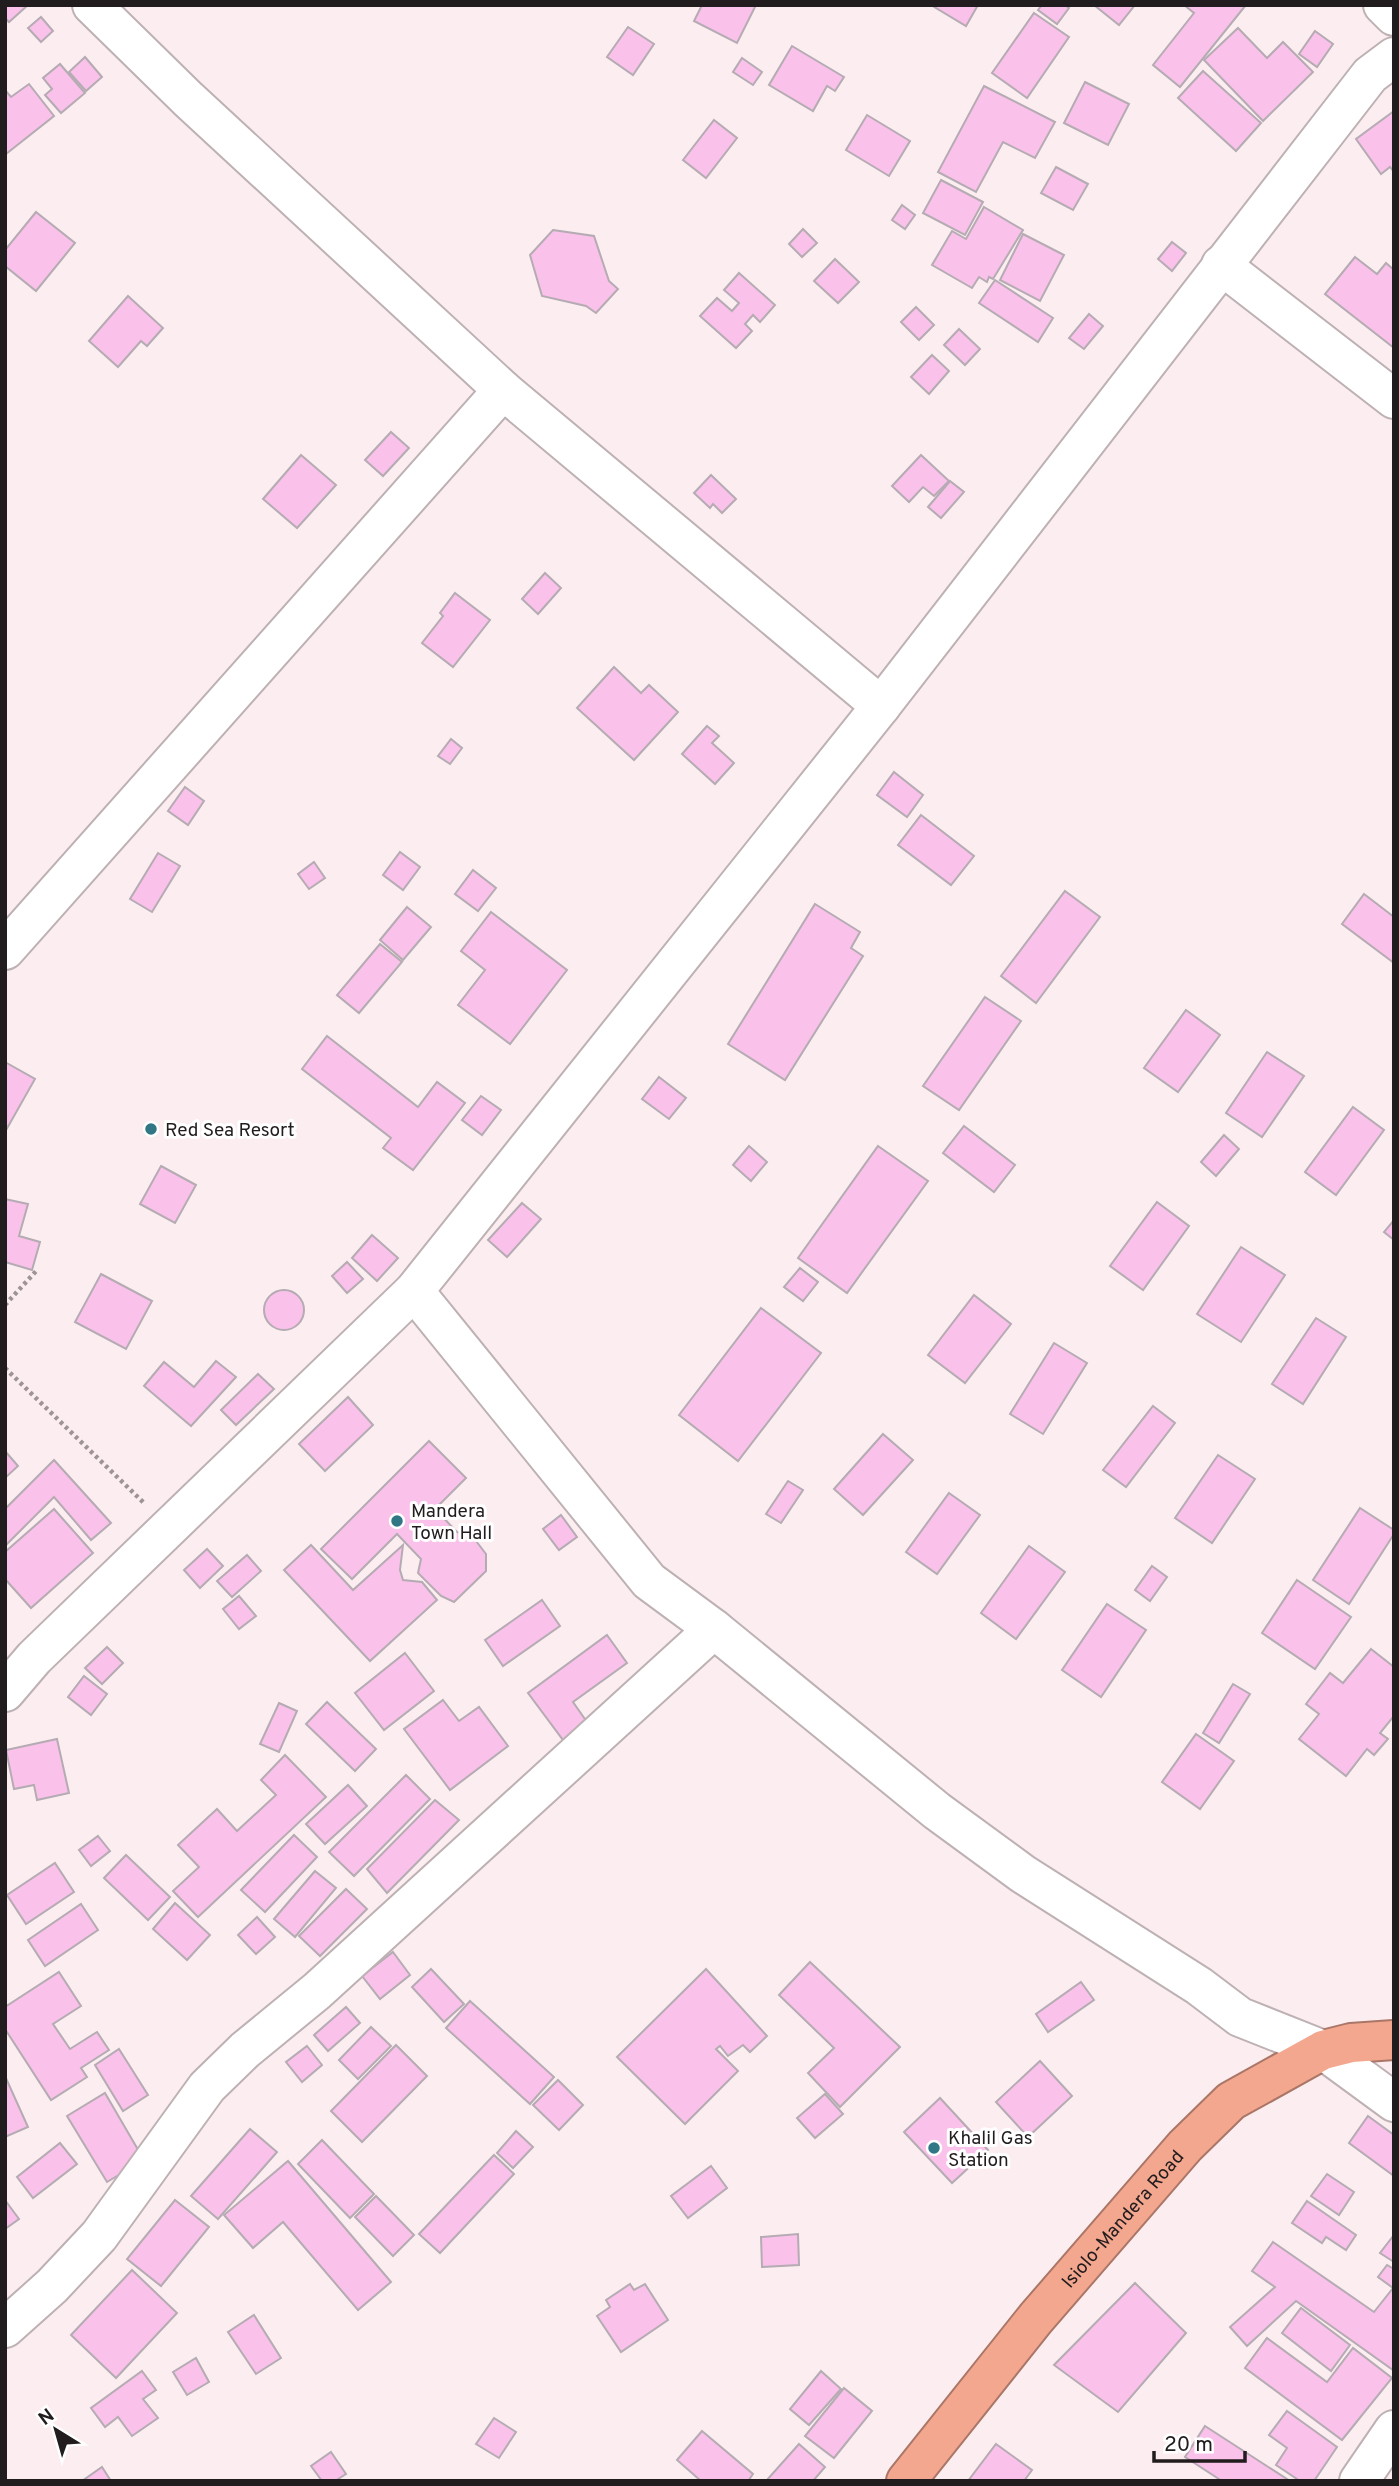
<svg xmlns="http://www.w3.org/2000/svg" width="1399" height="2486" font-family="Overpass,sans-serif">
<style>
.building{fill:#fac1ea;stroke:#b5abb2;stroke-width:2}
.lines{fill:none;stroke-linecap:round;stroke-linejoin:round}
.minor-casing{stroke:#bdb1b3;stroke-width:42}
.highway-casing{stroke:#aa7667;stroke-width:42}
.path{stroke:#9e9496;stroke-width:4.5;stroke-dasharray:3.5 3.5;stroke-linecap:butt}
.minor{stroke:#fff;stroke-width:38}
.highway{stroke:#f4a78f;stroke-width:38}
.poi-dot{fill:#317685;stroke:#fff;stroke-width:2.5}
.labels{text-anchor:middle;stroke-width:6;stroke-linejoin:round;paint-order:stroke}
.poi-label{font-size:19px;fill:#211c1d;stroke:#fff;text-anchor:start}
.street-label{font-size:19px;fill:#211c1d;stroke:#fff}
</style>
<rect width="100%" height="100%" fill="#fceef0"/>
<g class="building">
<path d="M5,5H28L9,22L5,18Z"/>
<path d="M702,5H756L737,43L694,21Z"/>
<path d="M931,5H978L966,26Z"/>
<path d="M1042,5H1065L1069,8L1057,24L1038,10Z"/>
<path d="M1094,5H1135L1119,25Z"/>
<path d="M1184,5H1246L1180,87L1153,65L1194,13Z"/>
<path d="M1034,13L1069,37L1027,98L992,73Z"/>
<path d="M41,17L53,31L41,42L28,28Z"/>
<path d="M628,27L654,44L633,75L607,57Z"/>
<path d="M1238,28L1267,58L1283,42L1313,72L1263,121L1204,60Z"/>
<path d="M1315,31L1333,44L1317,67L1299,54Z"/>
<path d="M792,46L844,77L835,91L827,86L813,111L769,85Z"/>
<path d="M85,57L102,77L86,91L69,72Z"/>
<path d="M742,58L762,72L753,85L733,72Z"/>
<path d="M60,64L85,93L61,113L45,95L52,89L43,78Z"/>
<path d="M1203,71L1261,123L1236,151L1178,98Z"/>
<path d="M1085,82L1129,104L1108,145L1064,123Z"/>
<path d="M29,84L54,116L6,154L5,90L11,97Z"/>
<path d="M984,86L1055,122L1035,158L1003,142L976,192L938,172Z"/>
<path d="M1394,111V172L1390,167L1381,174L1356,139Z"/>
<path d="M867,115L910,141L889,176L846,150Z"/>
<path d="M714,120L737,138L706,178L683,160Z"/>
<path d="M1056,167L1088,184L1073,210L1041,193Z"/>
<path d="M941,180L983,202L965,235L923,213Z"/>
<path d="M902,205L915,215L905,229L892,220Z"/>
<path d="M984,207L1023,230L993,279L989,277L987,282L979,277L972,288L932,265L952,231L966,239Z"/>
<path d="M36,212L75,243L36,291L5,266V250Z"/>
<path d="M803,229L817,243L802,257L789,244Z"/>
<path d="M553,230L594,236L609,281L618,289L596,313L586,306L542,296L530,255Z"/>
<path d="M1023,234L1064,255L1040,301L1000,280Z"/>
<path d="M1172,242L1186,253L1172,271L1158,259Z"/>
<path d="M1355,257L1377,274L1386,263L1394,270V348L1325,294Z"/>
<path d="M835,259L859,282L838,303L814,281Z"/>
<path d="M739,273L775,305L760,322L753,315L745,324L752,331L736,348L700,316L717,298L732,311L739,303L724,290Z"/>
<path d="M995,280L1053,318L1038,342L979,303Z"/>
<path d="M128,296L163,328L147,346L141,341L118,367L89,341Z"/>
<path d="M916,307L934,325L919,340L901,322Z"/>
<path d="M1089,314L1103,326L1084,349L1069,338Z"/>
<path d="M959,329L980,349L965,365L944,345Z"/>
<path d="M932,355L949,371L929,394L911,377Z"/>
<path d="M391,432L409,448L383,476L365,460Z"/>
<path d="M301,455L336,485L297,528L263,499Z"/>
<path d="M921,455L949,481L934,496L923,487L909,502L892,486Z"/>
<path d="M711,475L736,499L722,513L713,504L710,508L694,493Z"/>
<path d="M950,481L964,492L941,518L928,507Z"/>
<path d="M545,573L561,588L538,614L522,599Z"/>
<path d="M455,593L490,620L453,667L422,643L443,616L440,613Z"/>
<path d="M614,667L641,693L649,685L678,712L634,760L577,708Z"/>
<path d="M707,726L719,736L712,743L734,763L715,784L682,754Z"/>
<path d="M451,739L462,748L450,764L438,756Z"/>
<path d="M894,772L923,795L907,817L877,795Z"/>
<path d="M185,787L204,801L188,825L168,811Z"/>
<path d="M921,815L974,856L951,885L898,845Z"/>
<path d="M400,852L420,867L403,890L383,875Z"/>
<path d="M158,853L180,866L152,912L130,899Z"/>
<path d="M314,862L325,878L309,889L298,874Z"/>
<path d="M473,870L496,888L478,911L455,894Z"/>
<path d="M1065,891L1100,917L1036,1003L1001,976Z"/>
<path d="M1364,894L1394,917V963L1342,924Z"/>
<path d="M815,904L860,932L851,948L863,956L785,1080L728,1044Z"/>
<path d="M407,907L431,927L403,960L380,940Z"/>
<path d="M491,912L567,970L510,1044L458,1005L485,970L461,951Z"/>
<path d="M380,944L402,962L359,1013L337,995Z"/>
<path d="M985,997L1021,1021L959,1110L923,1086Z"/>
<path d="M1186,1010L1220,1035L1178,1092L1144,1068Z"/>
<path d="M327,1036L418,1107L437,1082L465,1103L413,1170L383,1148L391,1138L302,1069Z"/>
<path d="M1267,1052L1304,1076L1262,1137L1226,1113Z"/>
<path d="M5,1062L35,1079L5,1132Z"/>
<path d="M659,1077L686,1098L669,1119L642,1099Z"/>
<path d="M481,1096L501,1110L482,1135L462,1120Z"/>
<path d="M1353,1107L1384,1130L1336,1195L1305,1172Z"/>
<path d="M964,1126L1015,1165L994,1192L943,1153Z"/>
<path d="M1224,1135L1239,1149L1216,1176L1201,1162Z"/>
<path d="M749,1146L767,1162L751,1181L733,1165Z"/>
<path d="M878,1146L928,1181L847,1293L798,1258Z"/>
<path d="M161,1166L196,1185L175,1223L140,1204Z"/>
<path d="M5,1199L28,1204L19,1236L40,1242L32,1270L5,1262Z"/>
<path d="M1157,1202L1189,1226L1143,1290L1110,1266Z"/>
<path d="M522,1203L541,1219L507,1257L488,1240Z"/>
<path d="M1394,1220V1240L1384,1232Z"/>
<path d="M372,1235L398,1258L377,1281L352,1258Z"/>
<path d="M1241,1247L1285,1275L1241,1342L1197,1314Z"/>
<path d="M347,1262L363,1279L347,1293L332,1276Z"/>
<path d="M800,1268L818,1282L803,1301L784,1287Z"/>
<path d="M101,1274L152,1301L126,1349L75,1322Z"/>
<circle cx="284" cy="1310" r="20"/>
<path d="M974,1295L1011,1324L965,1383L928,1355Z"/>
<path d="M761,1308L821,1353L738,1461L679,1415Z"/>
<path d="M1316,1318L1346,1337L1303,1404L1272,1384Z"/>
<path d="M1054,1343L1087,1363L1043,1434L1010,1414Z"/>
<path d="M216,1361L236,1377L191,1426L144,1386L164,1362L194,1387Z"/>
<path d="M258,1374L274,1389L236,1425L221,1410Z"/>
<path d="M348,1397L373,1425L325,1471L299,1444Z"/>
<path d="M1153,1406L1175,1423L1126,1487L1103,1470Z"/>
<path d="M883,1434L913,1460L863,1515L834,1489Z"/>
<path d="M429,1441L466,1478L435,1509L457,1532L473,1537L486,1554V1571L454,1602L441,1596L418,1573L421,1559L397,1534L352,1579L321,1549Z"/>
<path d="M5,1451L18,1466L5,1478Z"/>
<path d="M1218,1455L1255,1479L1212,1543L1175,1518Z"/>
<path d="M54,1460L111,1523L91,1540L54,1497L5,1546V1509Z"/>
<path d="M788,1481L803,1490L781,1523L766,1514Z"/>
<path d="M949,1493L980,1515L937,1574L906,1552Z"/>
<path d="M1360,1508L1394,1530V1534L1349,1604L1313,1580Z"/>
<path d="M54,1509L93,1553L31,1608L5,1579V1552Z"/>
<path d="M561,1515L577,1537L559,1550L543,1529Z"/>
<path d="M311,1545L353,1590L403,1545L400,1570L403,1580L422,1582L437,1600L370,1661L284,1570Z"/>
<path d="M1029,1546L1065,1572L1016,1639L981,1613Z"/>
<path d="M207,1549L223,1566L200,1588L184,1570Z"/>
<path d="M247,1555L261,1571L232,1597L217,1581Z"/>
<path d="M1152,1566L1167,1577L1150,1601L1135,1590Z"/>
<path d="M1297,1580L1351,1617L1315,1669L1262,1633Z"/>
<path d="M239,1596L256,1616L239,1629L223,1609Z"/>
<path d="M542,1600L560,1626L503,1666L485,1640Z"/>
<path d="M1107,1604L1146,1630L1101,1697L1062,1670Z"/>
<path d="M607,1635L627,1663L573,1702L587,1722L563,1740L528,1693Z"/>
<path d="M107,1647L123,1663L102,1684L85,1668Z"/>
<path d="M1371,1649L1394,1667V1716L1380,1733L1388,1739L1374,1755L1367,1749L1346,1776L1299,1739L1319,1714L1306,1704L1330,1673L1343,1683Z"/>
<path d="M405,1653L434,1691L384,1730L355,1693Z"/>
<path d="M84,1676L107,1694L91,1715L68,1697Z"/>
<path d="M1233,1684L1250,1694L1219,1743L1203,1733Z"/>
<path d="M443,1700L459,1721L479,1707L508,1746L450,1790L404,1729Z"/>
<path d="M327,1702L376,1749L355,1771L306,1724Z"/>
<path d="M279,1703L297,1711L279,1752L260,1744Z"/>
<path d="M1196,1734L1234,1761L1200,1809L1162,1782Z"/>
<path d="M57,1739L69,1793L37,1800L34,1785L14,1789L6,1750Z"/>
<path d="M285,1755L326,1797L198,1917L173,1891L199,1867L178,1845L217,1809L237,1831L276,1795L261,1780Z"/>
<path d="M406,1775L430,1799L354,1876L329,1852Z"/>
<path d="M348,1785L367,1806L325,1844L306,1824Z"/>
<path d="M435,1800L459,1820L387,1893L367,1869Z"/>
<path d="M294,1835L317,1857L265,1912L241,1890Z"/>
<path d="M98,1836L110,1851L91,1866L79,1850Z"/>
<path d="M126,1855L170,1897L148,1920L104,1878Z"/>
<path d="M55,1863L74,1892L26,1924L7,1895Z"/>
<path d="M315,1871L336,1888L295,1937L274,1919Z"/>
<path d="M346,1889L367,1909L320,1956L299,1936Z"/>
<path d="M175,1903L210,1935L187,1960L153,1929Z"/>
<path d="M81,1904L98,1930L45,1966L28,1940Z"/>
<path d="M257,1917L275,1937L256,1954L238,1935Z"/>
<path d="M393,1952L410,1975L380,1999L362,1976Z"/>
<path d="M810,1962L900,2047L840,2107L808,2073L834,2048L779,1995Z"/>
<path d="M431,1969L464,2004L444,2022L412,1987Z"/>
<path d="M706,1969L767,2036L750,2052L743,2045L728,2056L720,2046L716,2049L738,2071L685,2124L617,2057Z"/>
<path d="M59,1972L81,2006L53,2024L70,2049L97,2032L109,2050L81,2068L87,2077L51,2100L5,2029V2007Z"/>
<path d="M1081,1982L1094,2000L1048,2032L1036,2014Z"/>
<path d="M470,2001L554,2077L530,2104L446,2028Z"/>
<path d="M346,2007L360,2023L328,2051L314,2035Z"/>
<path d="M371,2027L391,2046L358,2079L339,2060Z"/>
<path d="M396,2045L427,2076L362,2142L331,2111Z"/>
<path d="M307,2046L322,2065L302,2082L286,2062Z"/>
<path d="M119,2049L148,2095L123,2111L95,2065Z"/>
<path d="M1040,2061L1072,2096L1028,2137L996,2102Z"/>
<path d="M5,2076L28,2127L5,2137Z"/>
<path d="M558,2080L583,2105L559,2130L533,2105Z"/>
<path d="M105,2093L144,2160L107,2182L67,2116Z"/>
<path d="M825,2094L843,2114L815,2138L797,2118Z"/>
<path d="M940,2098L988,2150L952,2183L904,2132Z"/>
<path d="M1368,2116L1394,2135V2176L1349,2143Z"/>
<path d="M250,2129L277,2152L218,2219L191,2196Z"/>
<path d="M516,2131L533,2147L513,2168L497,2153Z"/>
<path d="M322,2140L374,2194L350,2218L298,2164Z"/>
<path d="M60,2143L77,2164L33,2198L17,2177Z"/>
<path d="M494,2155L514,2174L440,2253L419,2234Z"/>
<path d="M288,2161L391,2282L358,2310L283,2222L253,2248L224,2215Z"/>
<path d="M711,2166L727,2188L688,2218L671,2196Z"/>
<path d="M1327,2174L1354,2192L1339,2215L1311,2196Z"/>
<path d="M376,2196L414,2235L393,2256L355,2217Z"/>
<path d="M5,2200L19,2219L5,2229Z"/>
<path d="M175,2200L209,2227L161,2286L127,2259Z"/>
<path d="M1307,2201L1356,2235L1346,2250L1326,2237L1322,2243L1292,2223Z"/>
<path d="M798,2234L799,2265L762,2267L761,2237Z"/>
<path d="M1394,2235V2262L1380,2253Z"/>
<path d="M1273,2242L1374,2312L1393,2288L1378,2277L1387,2265L1394,2269L1393,2370L1296,2301L1247,2346L1230,2327L1275,2287L1252,2271Z"/>
<path d="M132,2270L177,2313L116,2378L71,2335Z"/>
<path d="M1135,2283L1186,2333L1118,2412L1054,2365Z"/>
<path d="M630,2284L634,2290L645,2284L668,2320L621,2352L597,2316L610,2307L606,2300Z"/>
<path d="M1301,2308L1350,2345L1331,2371L1282,2333Z"/>
<path d="M254,2315L281,2358L256,2374L228,2332Z"/>
<path d="M1267,2338L1327,2382L1353,2348L1392,2378L1342,2440L1245,2368Z"/>
<path d="M196,2358L209,2382L187,2395L173,2372Z"/>
<path d="M142,2371L156,2390L143,2399L158,2418L132,2436L118,2417L105,2427L91,2408Z"/>
<path d="M821,2371L841,2389L809,2425L790,2409Z"/>
<path d="M844,2388L872,2411L834,2458L805,2436Z"/>
<path d="M1287,2411L1337,2447L1314,2481H1300L1276,2465L1287,2448L1269,2435Z"/>
<path d="M494,2418L516,2432L499,2458L476,2444Z"/>
<path d="M1205,2426L1290,2481H1222L1185,2457Z"/>
<path d="M702,2431L753,2474L748,2481H701L677,2460Z"/>
<path d="M799,2444L825,2467L813,2481H766Z"/>
<path d="M996,2444L1032,2470L1024,2481H968Z"/>
<path d="M331,2452L346,2474L335,2481H322L311,2466Z"/>
<path d="M102,2467L111,2481H82Z"/>
</g>
<g class="lines">
<defs>
<g id="minor">
<path d="M92,5L188,99L503,390L881,706"/>
<path d="M1383,5L1394,16"/>
<path d="M1221,265L1394,399"/>
<path d="M5,950L503,390"/>
<path d="M414,1291L649,1581L714,1629L937,1811L1023,1874L1199,1986L1240,2017L1323,2050L1394,2102"/>
<path d="M5,1692L34,1658L414,1291L881,706L1370,75L1394,57"/>
<path d="M5,2328L52,2286L99,2236L207,2087L245,2050L317,1991L714,1629"/>
<path d="M1359,2481L1394,2430"/>
</g>
<g id="highway">
<path id="s1" d="M906,2481L1036,2318L1185,2146L1231,2101L1323,2050L1351,2043L1394,2040"/>
</g>
</defs>
<use href="#minor" class="minor-casing"/>
<use href="#highway" class="highway-casing"/>
<g class="path">
<path d="M5,1305L38,1269"/>
<path d="M5,1368L145,1504"/>
</g>
<use href="#minor" class="minor"/>
<use href="#highway" class="highway"/>
</g>
<g class="poi-dot">
<circle cx="151" cy="1129" r="7"/>
<circle cx="397" cy="1521" r="7"/>
<circle cx="934" cy="2148" r="7"/>
</g>
<g class="labels">
<g class="poi-label">
<text x="165" y="1136">Red Sea Resort</text>
<text x="411" y="1517">Mandera<tspan x="411" dy="22">Town Hall</tspan></text>
<text x="948" y="2144">Khalil Gas<tspan x="948" dy="22">Station</tspan></text>
</g>
<g class="street-label">
<text dy="7" stroke="none"><textPath href="#s1" startOffset="340">Isiolo-Mandera Road</textPath></text>
</g>
</g>
<rect width="1399" height="2486" fill="none" stroke="#211c1d" stroke-width="14"/>
<g transform="translate(56 2430) rotate(323)" stroke="#ffffff" stroke-width="5" paint-order="stroke">
<path d="M0-5L12 26L0 18L-12 26Z" fill="#211c1d"/>
<text y="-10" font-size="19" font-weight="bold" text-anchor="middle" fill="#211c1d">N</text>
</g>
<path d="M1154 2451v10h91v-10" fill="none" stroke="#211c1d" stroke-width="3.5"/>
<text x="1164" y="2451" font-size="21" fill="#211c1d" stroke="#ffffff" stroke-width="5" paint-order="stroke">20 m</text>
</svg>
